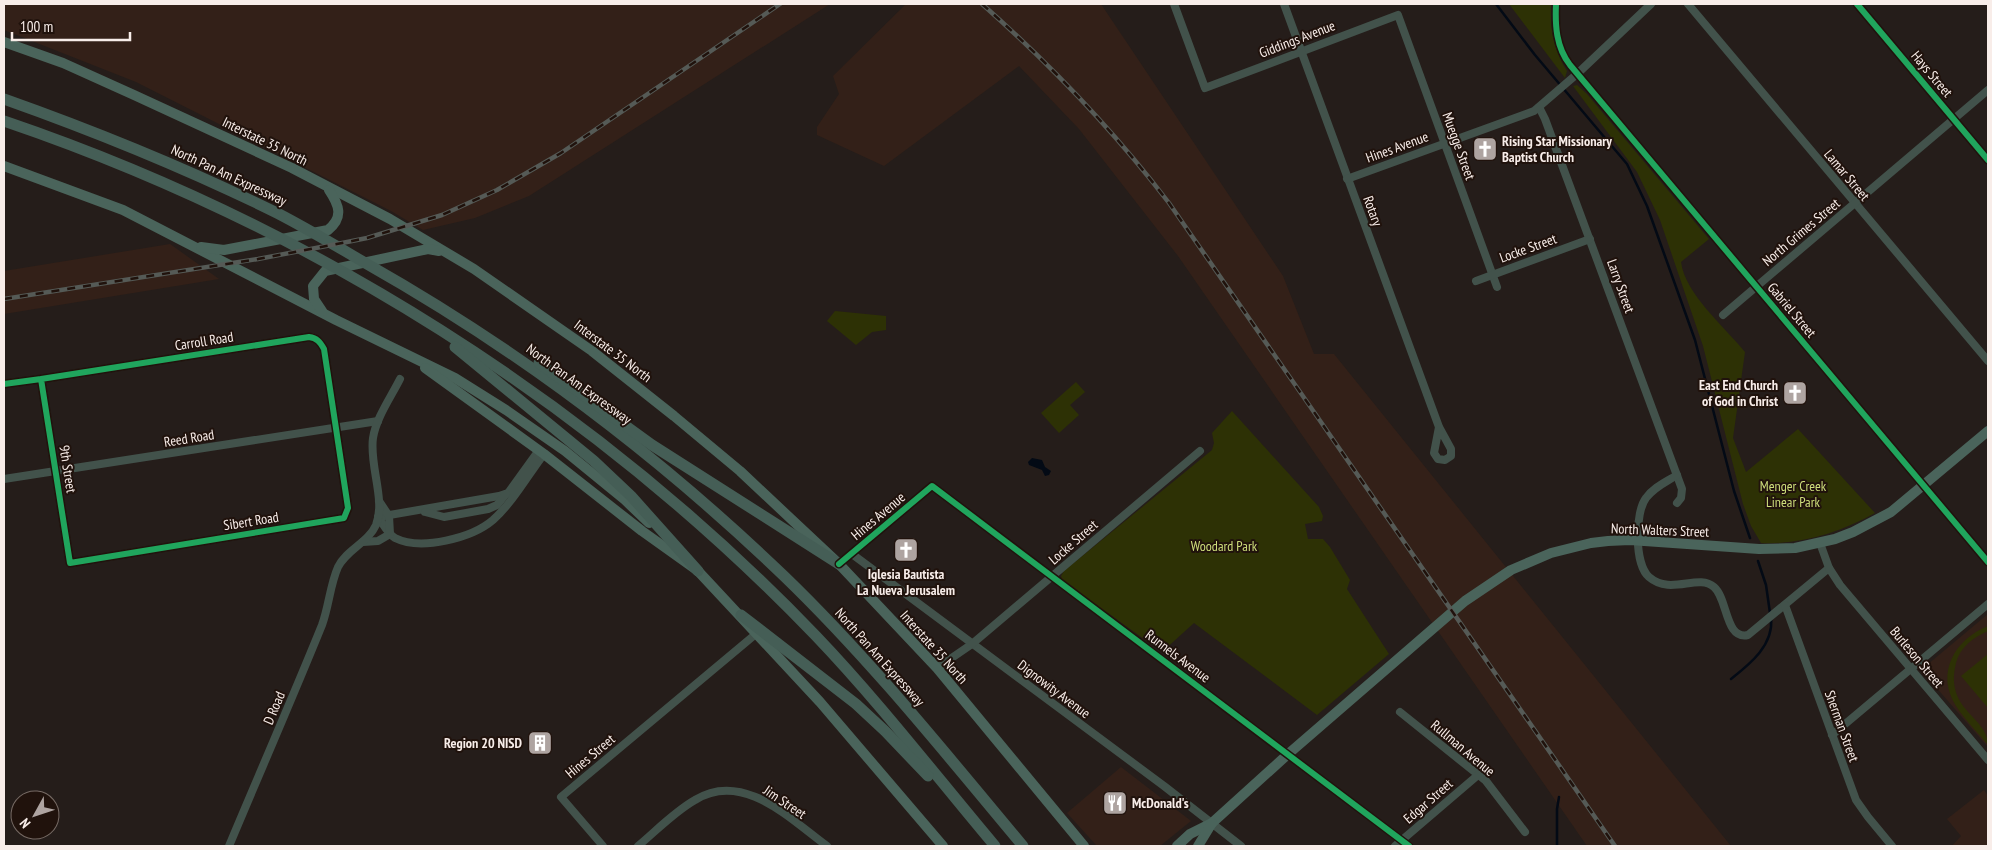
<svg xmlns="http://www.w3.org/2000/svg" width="1992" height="850" font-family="'PT Sans Narrow',sans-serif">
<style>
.built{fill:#332018}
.green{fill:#2d3105}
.water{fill:#030a15}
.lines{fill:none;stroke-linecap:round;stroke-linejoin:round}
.stream{stroke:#030a15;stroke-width:2.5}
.minor{stroke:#42524b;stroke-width:8}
.major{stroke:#4a645b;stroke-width:10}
.highway{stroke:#455e56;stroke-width:11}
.rail-casing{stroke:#555a56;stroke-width:4.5}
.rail{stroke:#20120c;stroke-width:2.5;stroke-dasharray:8;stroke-linecap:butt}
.cycleway-casing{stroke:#20120c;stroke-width:9}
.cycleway{stroke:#20a55d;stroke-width:6}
.labels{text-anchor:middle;stroke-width:4;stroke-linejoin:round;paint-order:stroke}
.street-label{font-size:14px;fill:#f8ede9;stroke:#20120c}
.poi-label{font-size:14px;font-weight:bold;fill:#f8ede9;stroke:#20120c;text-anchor:start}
.park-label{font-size:14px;fill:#cede7b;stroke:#20120c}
</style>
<rect width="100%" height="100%" fill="#251d1a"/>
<g class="built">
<path d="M4,4H830L529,196L475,218L423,230L391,211L136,82L4,30Z"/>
<path d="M904,4H1101L1283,276L1314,354H1334L1731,846H1587L1178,256L1079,129L1019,66L884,166L817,135V127L839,94L833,76L905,5Z"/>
<path d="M170,244L219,279L4,314V271Z"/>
<path d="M1988,614V747L1921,670Z"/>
<path d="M1121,767L1191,821L1160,846H1097L1067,813Z"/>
<path d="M1984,790L1988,796V846H1952L1961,836L1947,819Z"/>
</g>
<g class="green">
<path d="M1509,4H1551C1550,29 1553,49 1567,71L1565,78Z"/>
<path d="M1577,85L1587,94L1709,239L1681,262C1685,294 1725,327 1745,352L1733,438L1746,472L1798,429L1875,513C1841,532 1801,545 1761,543L1751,526L1743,504L1703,346L1660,220L1637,172L1573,86Z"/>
<path d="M835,311L886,316V330L872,332L856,345L827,321Z"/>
<path d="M1076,382L1085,392L1070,405L1079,415L1059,433L1041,413Z"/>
<path d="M1232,411L1319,507L1323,516L1322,521L1305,524L1308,539H1323L1330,547L1350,580L1347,589L1389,654L1317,715L1194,623L1162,652L1062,580L1061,576L1064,571L1212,450L1214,443L1212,433Z"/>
<path d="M1988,626V631C1974,637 1960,647 1956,663C1944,711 1988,716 1988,745C1978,733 1965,720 1956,706C1935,673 1955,639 1988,626Z"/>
<path d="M1988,654V708L1961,676Z"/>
</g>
<path class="water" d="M1032,458L1042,460L1045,467L1051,471L1049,475L1045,476L1042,470L1029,465L1028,462Z"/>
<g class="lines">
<g class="stream">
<path d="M1496,4L1535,55L1627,164L1647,206L1695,340L1734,491L1750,538"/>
<path d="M1758,561L1766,585L1770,613"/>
<path d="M1731,679C1750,664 1774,645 1771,618"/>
<path d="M1557,846V809L1559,797"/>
</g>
<g class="minor">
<path d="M1174,4L1205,88L1398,15L1497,287"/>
<path d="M1284,4L1439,427L1451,449V456L1445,460L1438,459L1434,453L1439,427"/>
<path d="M1556,4C1555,25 1556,47 1570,65L1988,562"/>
<path d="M1688,4L1988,361"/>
<path d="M1857,4L1988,160"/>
<path d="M1539,107L1545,119L1682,489L1681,498L1677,503"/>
<path d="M1347,179L1534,111L1577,74L1651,4"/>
<path d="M1476,281L1590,239"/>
<path d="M1723,315L1988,90"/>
<path d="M4,384L41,379L309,337C317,338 320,342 324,349L348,508L344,518L70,563L41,379"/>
<path d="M539,450L508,493L499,496L378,517C383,524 388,534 395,538C421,551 472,538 493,520C513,502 528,475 544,454"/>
<path d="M1677,475C1666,482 1654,487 1646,498C1635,512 1634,564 1649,577C1671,596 1698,573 1714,587C1728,599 1725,640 1748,635L1829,568"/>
<path d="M4,479L378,421"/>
<path d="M425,512L444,517L488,509L497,505L506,494"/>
<path d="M363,542L378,541L390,534L389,516L379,501"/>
<path d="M1820,543L1829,568L1840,585L1988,760"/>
<path d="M852,554L1164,786L1241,846"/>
<path d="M839,564L932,486L1409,846"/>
<path d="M1785,605L1856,800L1868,817L1892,846"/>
<path d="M937,668L972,644L1200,451"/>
<path d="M1400,712L1486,781L1525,832"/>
<path d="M1832,735L1988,604"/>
<path d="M229,846C260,772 292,699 322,625C329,606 330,585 338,567C347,549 368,543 376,525C386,500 369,465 373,438C376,418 391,397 400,379"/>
<path d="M603,846L561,797L757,633"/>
<path d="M638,846C656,831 674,812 695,800C743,770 790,819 827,846"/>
<path d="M1395,846L1478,775"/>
</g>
<g class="major">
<path d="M4,42L63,63L134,95L292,168L390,219L474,269L592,351L674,416L740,471L839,564L937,668L1084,846"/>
<path d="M4,166L123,210L336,320L455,378L506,410L565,451L625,500L649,523"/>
<path d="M201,247L224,250L328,230C344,217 339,205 329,190"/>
<path d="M322,311L314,299L313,286L325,271L428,249L439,251"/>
<path d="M425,368L544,454L642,531L698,571L820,702L943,846"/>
<path d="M1177,846L1190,834L1212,823L1287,755L1465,601L1511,570L1551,553L1591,543L1608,541L1630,540L1759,549L1795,548L1835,539L1853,532L1891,512L1988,431"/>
<path d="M1198,846L1212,823"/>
</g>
<g class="highway">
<path d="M4,99C97,132 188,169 277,213C308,229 338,247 367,264C519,350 658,455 784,576C871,660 946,754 1023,846"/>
<path d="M4,121C310,225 592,403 816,636C880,703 936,776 995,846"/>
<path d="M455,347L594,461L631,496L698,571"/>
<path d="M539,363L652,445L839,564"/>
<path d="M741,615L856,704L885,731L928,776"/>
</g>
<defs>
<g id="rail">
<path d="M982,4C1051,65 1113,130 1169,203L1615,846"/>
<path d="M4,299L258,259L342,243L367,238L442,215L497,190L561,153L780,4"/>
</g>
</defs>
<use href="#rail" class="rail-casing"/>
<use href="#rail" class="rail"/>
<defs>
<g id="cycleway">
<path d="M1556,4C1555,25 1556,47 1570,65L1988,562"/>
<path d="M1857,4L1988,160"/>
<path d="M4,384L41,379L309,337C317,338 320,342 324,349L348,508L344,518L70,563L41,379"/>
<path d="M839,564L932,486L1409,846"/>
</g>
</defs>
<use href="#cycleway" class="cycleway-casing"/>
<use href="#cycleway" class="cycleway"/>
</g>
<defs>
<symbol id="church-square" viewBox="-11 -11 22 22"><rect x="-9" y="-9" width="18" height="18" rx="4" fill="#aea4a1" stroke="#20120c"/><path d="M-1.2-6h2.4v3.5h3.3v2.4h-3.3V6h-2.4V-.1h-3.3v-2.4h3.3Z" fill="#fff"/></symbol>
<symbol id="building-square" viewBox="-11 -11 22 22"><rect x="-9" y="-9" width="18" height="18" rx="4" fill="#aea4a1" stroke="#20120c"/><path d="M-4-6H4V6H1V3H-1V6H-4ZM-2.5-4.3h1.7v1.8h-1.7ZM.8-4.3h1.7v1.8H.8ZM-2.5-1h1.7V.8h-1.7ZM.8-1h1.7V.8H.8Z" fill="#fff"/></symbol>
<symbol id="restaurant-square" viewBox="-11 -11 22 22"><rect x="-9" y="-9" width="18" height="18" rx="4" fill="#aea4a1" stroke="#20120c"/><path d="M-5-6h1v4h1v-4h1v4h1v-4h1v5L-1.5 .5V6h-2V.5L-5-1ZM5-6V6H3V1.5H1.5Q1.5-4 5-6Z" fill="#fff"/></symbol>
</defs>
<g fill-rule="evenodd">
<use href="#church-square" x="1471" y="135" width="28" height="28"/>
<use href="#church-square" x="1781" y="379" width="28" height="28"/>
<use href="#church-square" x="892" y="536" width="28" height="28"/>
<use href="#building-square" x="526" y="729" width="28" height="28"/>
<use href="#restaurant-square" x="1101" y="789" width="28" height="28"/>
</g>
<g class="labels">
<g class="street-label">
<text transform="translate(1297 39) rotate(-21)" y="5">Giddings Avenue</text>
<text transform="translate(1932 74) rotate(50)" y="5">Hays Street</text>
<text transform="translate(265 141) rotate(26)" y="5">Interstate 35 North</text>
<text transform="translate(1459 146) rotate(70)" y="5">Muegge Street</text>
<text transform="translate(1397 147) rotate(-20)" y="5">Hines Avenue</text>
<text transform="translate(229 175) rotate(25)" y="5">North Pan Am Expressway</text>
<text transform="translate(1847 175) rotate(50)" y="5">Lamar Street</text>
<text transform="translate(1373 211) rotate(70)" y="5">Rotary</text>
<text transform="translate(1801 232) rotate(-40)" y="5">North Grimes Street</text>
<text transform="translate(1528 248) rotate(-20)" y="5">Locke Street</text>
<text transform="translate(1621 286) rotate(70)" y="5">Larry Street</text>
<text transform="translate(1792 310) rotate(50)" y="5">Gabriel Street</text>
<text transform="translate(204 341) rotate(-9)" y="5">Carroll Road</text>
<text transform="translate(613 351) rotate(37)" y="5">Interstate 35 North</text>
<text transform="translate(579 384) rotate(36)" y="5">North Pan Am Expressway</text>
<text transform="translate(189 438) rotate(-9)" y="5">Reed Road</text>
<text transform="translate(68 469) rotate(81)" y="5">9th Street</text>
<text transform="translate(878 516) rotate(-40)" y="5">Hines Avenue</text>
<text transform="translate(251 521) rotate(-9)" y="5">Sibert Road</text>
<text transform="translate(1660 530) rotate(2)" y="5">North Walters Street</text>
<text transform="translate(1073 542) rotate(-41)" y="5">Locke Street</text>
<text transform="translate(934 647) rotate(48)" y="5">Interstate 35 North</text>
<text transform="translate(1178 656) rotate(37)" y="5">Runnels Avenue</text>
<text transform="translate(880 657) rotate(48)" y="5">North Pan Am Expressway</text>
<text transform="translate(1917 657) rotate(50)" y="5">Burleson Street</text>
<text transform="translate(1054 689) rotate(37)" y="5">Dignowity Avenue</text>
<text transform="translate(274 708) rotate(-67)" y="5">D Road</text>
<text transform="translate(1842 726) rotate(70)" y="5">Sherman Street</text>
<text transform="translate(1463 748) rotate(40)" y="5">Rullman Avenue</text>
<text transform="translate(590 756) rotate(-40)" y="5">Hines Street</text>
<text transform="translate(1428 801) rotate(-41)" y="5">Edgar Street</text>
<text transform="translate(785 802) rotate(34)" y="5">Jim Street</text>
</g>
<g class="poi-label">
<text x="1502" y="146">Rising Star Missionary<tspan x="1502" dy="16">Baptist Church</tspan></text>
<text x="1778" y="390" text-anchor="end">East End Church<tspan x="1778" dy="16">of God in Christ</tspan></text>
<text x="906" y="579" text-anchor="middle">Iglesia Bautista<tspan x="906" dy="16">La Nueva Jerusalem</tspan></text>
<text x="522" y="748" text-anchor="end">Region 20 NISD</text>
<text x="1132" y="808">McDonald's</text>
</g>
<g class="park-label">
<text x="1793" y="491">Menger Creek<tspan x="1793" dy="16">Linear Park</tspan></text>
<text x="1224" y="551">Woodard Park</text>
</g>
</g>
<rect width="1992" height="850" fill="none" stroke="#f8ede9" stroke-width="10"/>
<g transform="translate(35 815) rotate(230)"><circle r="24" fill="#20120c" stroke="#766a64"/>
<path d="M0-4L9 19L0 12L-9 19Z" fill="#aea4a1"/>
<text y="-8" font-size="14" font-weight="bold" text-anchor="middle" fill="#f8ede9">N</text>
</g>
<path d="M12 32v8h118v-8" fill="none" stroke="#f8ede9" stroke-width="2.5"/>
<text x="20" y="32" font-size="15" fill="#f8ede9" stroke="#20120c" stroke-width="4" paint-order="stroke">100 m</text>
</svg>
